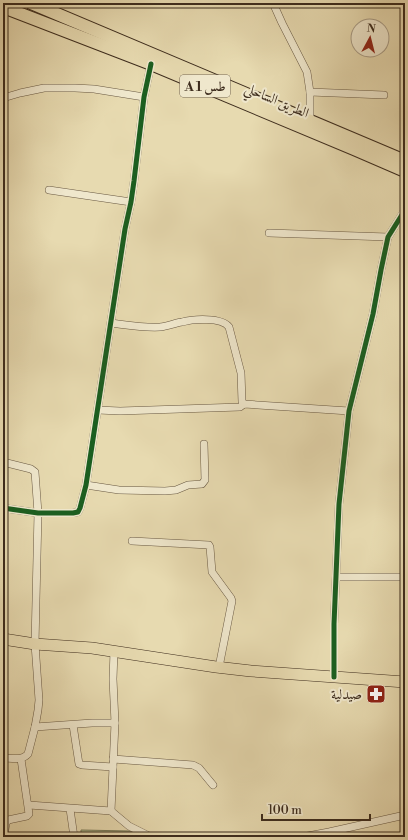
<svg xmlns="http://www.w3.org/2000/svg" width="408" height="840" font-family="'Libre Bodoni',Amiri,serif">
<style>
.green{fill:#b0c18f;stroke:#767656}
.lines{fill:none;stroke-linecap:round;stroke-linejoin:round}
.street-casing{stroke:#685842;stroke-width:8}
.primary-casing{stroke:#3d2c1d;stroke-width:12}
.highway-casing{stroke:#3d2c1d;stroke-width:14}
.street{stroke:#efe7cc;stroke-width:7}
.primary{stroke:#e7dab0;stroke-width:11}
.highway{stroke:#e7dab0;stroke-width:12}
.cycleway-casing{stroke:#efe7cc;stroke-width:8}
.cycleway{stroke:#1b5e20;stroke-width:5}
.labels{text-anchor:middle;stroke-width:4;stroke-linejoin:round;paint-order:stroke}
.shield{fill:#efe7cc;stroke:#726452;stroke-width:1}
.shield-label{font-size:13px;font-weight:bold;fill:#3d2c1d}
.street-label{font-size:14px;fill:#3d2c1d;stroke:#efe7cc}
.poi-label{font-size:14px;fill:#3d2c1d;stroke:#efe7cc;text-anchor:end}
</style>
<rect width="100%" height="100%" fill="#e7dab0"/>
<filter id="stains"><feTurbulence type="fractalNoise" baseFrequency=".005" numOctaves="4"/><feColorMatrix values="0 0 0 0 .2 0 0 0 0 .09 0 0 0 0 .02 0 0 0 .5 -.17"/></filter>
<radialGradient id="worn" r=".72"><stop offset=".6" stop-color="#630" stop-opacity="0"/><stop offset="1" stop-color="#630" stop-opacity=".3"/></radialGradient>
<path class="green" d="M81,830L130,831L145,837H81Z"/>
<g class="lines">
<defs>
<g id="street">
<path d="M273,3L282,23L307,72L310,92V120"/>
<path d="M310,92L384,95"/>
<path d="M3,98L20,93L44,88H75L94,89L144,97"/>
<path d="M49,190L131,202"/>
<path d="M269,233L388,237"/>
<path d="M111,323C127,325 144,328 160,327C168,326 175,323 182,322C193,319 222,317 229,327L241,373L242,402L244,404"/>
<path d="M98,410L120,411L240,407L244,404L349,411"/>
<path d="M3,462L31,469L35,472L38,513L35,644L39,700L38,710L35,727L28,754C22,761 11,758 3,758"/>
<path d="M86,485L119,490L165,491L176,490L188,485L202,484L205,480L204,444"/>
<path d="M3,508L38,513H73L78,512L80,508L86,485L125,229L131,202L134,181L144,97L151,64"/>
<path d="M132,541L209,545L210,547L212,572L231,598L232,601L219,667"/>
<path d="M336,577H405"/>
<path d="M334,677V624L339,504L349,411L373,314L381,270L388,237L405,210"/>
<path d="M73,725L79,764L82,765L113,767"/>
<path d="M35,727L92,723H115"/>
<path d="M113,759L193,765L199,768L213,785"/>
<path d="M29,805L111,811L129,826L151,837"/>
<path d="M70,809L74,837"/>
<path d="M111,811L115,723L113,679L114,651"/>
<path d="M4,837L6,823L8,820L27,816L29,814L21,759"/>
<path d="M302,837L329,832L405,815"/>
</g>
<path id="primary" d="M3,639L35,644L92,648L216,667L251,671L405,682"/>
<g id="highway">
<path d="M31,3L405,161"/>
<path d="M3,7L151,64L354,149L405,171"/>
</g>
</defs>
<use href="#street" class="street-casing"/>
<use href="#primary" class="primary-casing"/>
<use href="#highway" class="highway-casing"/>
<use href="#street" class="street"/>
<use href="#primary" class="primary"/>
<use href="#highway" class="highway"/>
<defs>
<g id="cycleway">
<path d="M3,508L38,513H73L78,512L80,508L86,485L125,229L131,202L134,181L144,97L151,64"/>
<path d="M334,677V624L339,504L349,411L373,314L381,270L388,237L405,210"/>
</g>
</defs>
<use href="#cycleway" class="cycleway-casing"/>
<use href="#cycleway" class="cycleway"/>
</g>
<defs>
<symbol id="pharmacy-square" viewBox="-11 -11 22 22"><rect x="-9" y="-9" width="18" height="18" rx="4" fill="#8f2418" stroke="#efe7cc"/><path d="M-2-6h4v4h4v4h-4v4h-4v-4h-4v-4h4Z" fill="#fff"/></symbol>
</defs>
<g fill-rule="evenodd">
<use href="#pharmacy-square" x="365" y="683" width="22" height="22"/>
</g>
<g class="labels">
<rect class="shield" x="180" y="75" width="50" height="22" rx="3"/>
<g class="shield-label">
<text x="205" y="91">A 1 طس</text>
</g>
<g class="street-label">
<text transform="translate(277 100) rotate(23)" y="5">الطريق الساحلي</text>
</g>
<g class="poi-label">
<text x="362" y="699">صيدلية</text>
</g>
</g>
<rect width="408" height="840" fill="none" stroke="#e7dab0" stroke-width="16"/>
<rect x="4" y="4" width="400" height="832" fill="none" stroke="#3d2c1d" stroke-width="2"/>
<rect x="8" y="8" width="392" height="824" fill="none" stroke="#3d2c1d"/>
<g transform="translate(370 38) rotate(7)"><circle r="19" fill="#efe7cc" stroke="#a89c86"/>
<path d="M0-3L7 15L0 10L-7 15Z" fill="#8f2418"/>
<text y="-6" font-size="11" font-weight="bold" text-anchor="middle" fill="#3d2c1d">N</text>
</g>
<path d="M262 814v6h108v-6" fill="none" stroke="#3d2c1d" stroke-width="2"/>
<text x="268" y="814" font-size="12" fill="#3d2c1d" stroke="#efe7cc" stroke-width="3" paint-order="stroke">100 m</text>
<rect width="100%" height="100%" filter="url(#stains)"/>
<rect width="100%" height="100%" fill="url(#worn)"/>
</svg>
